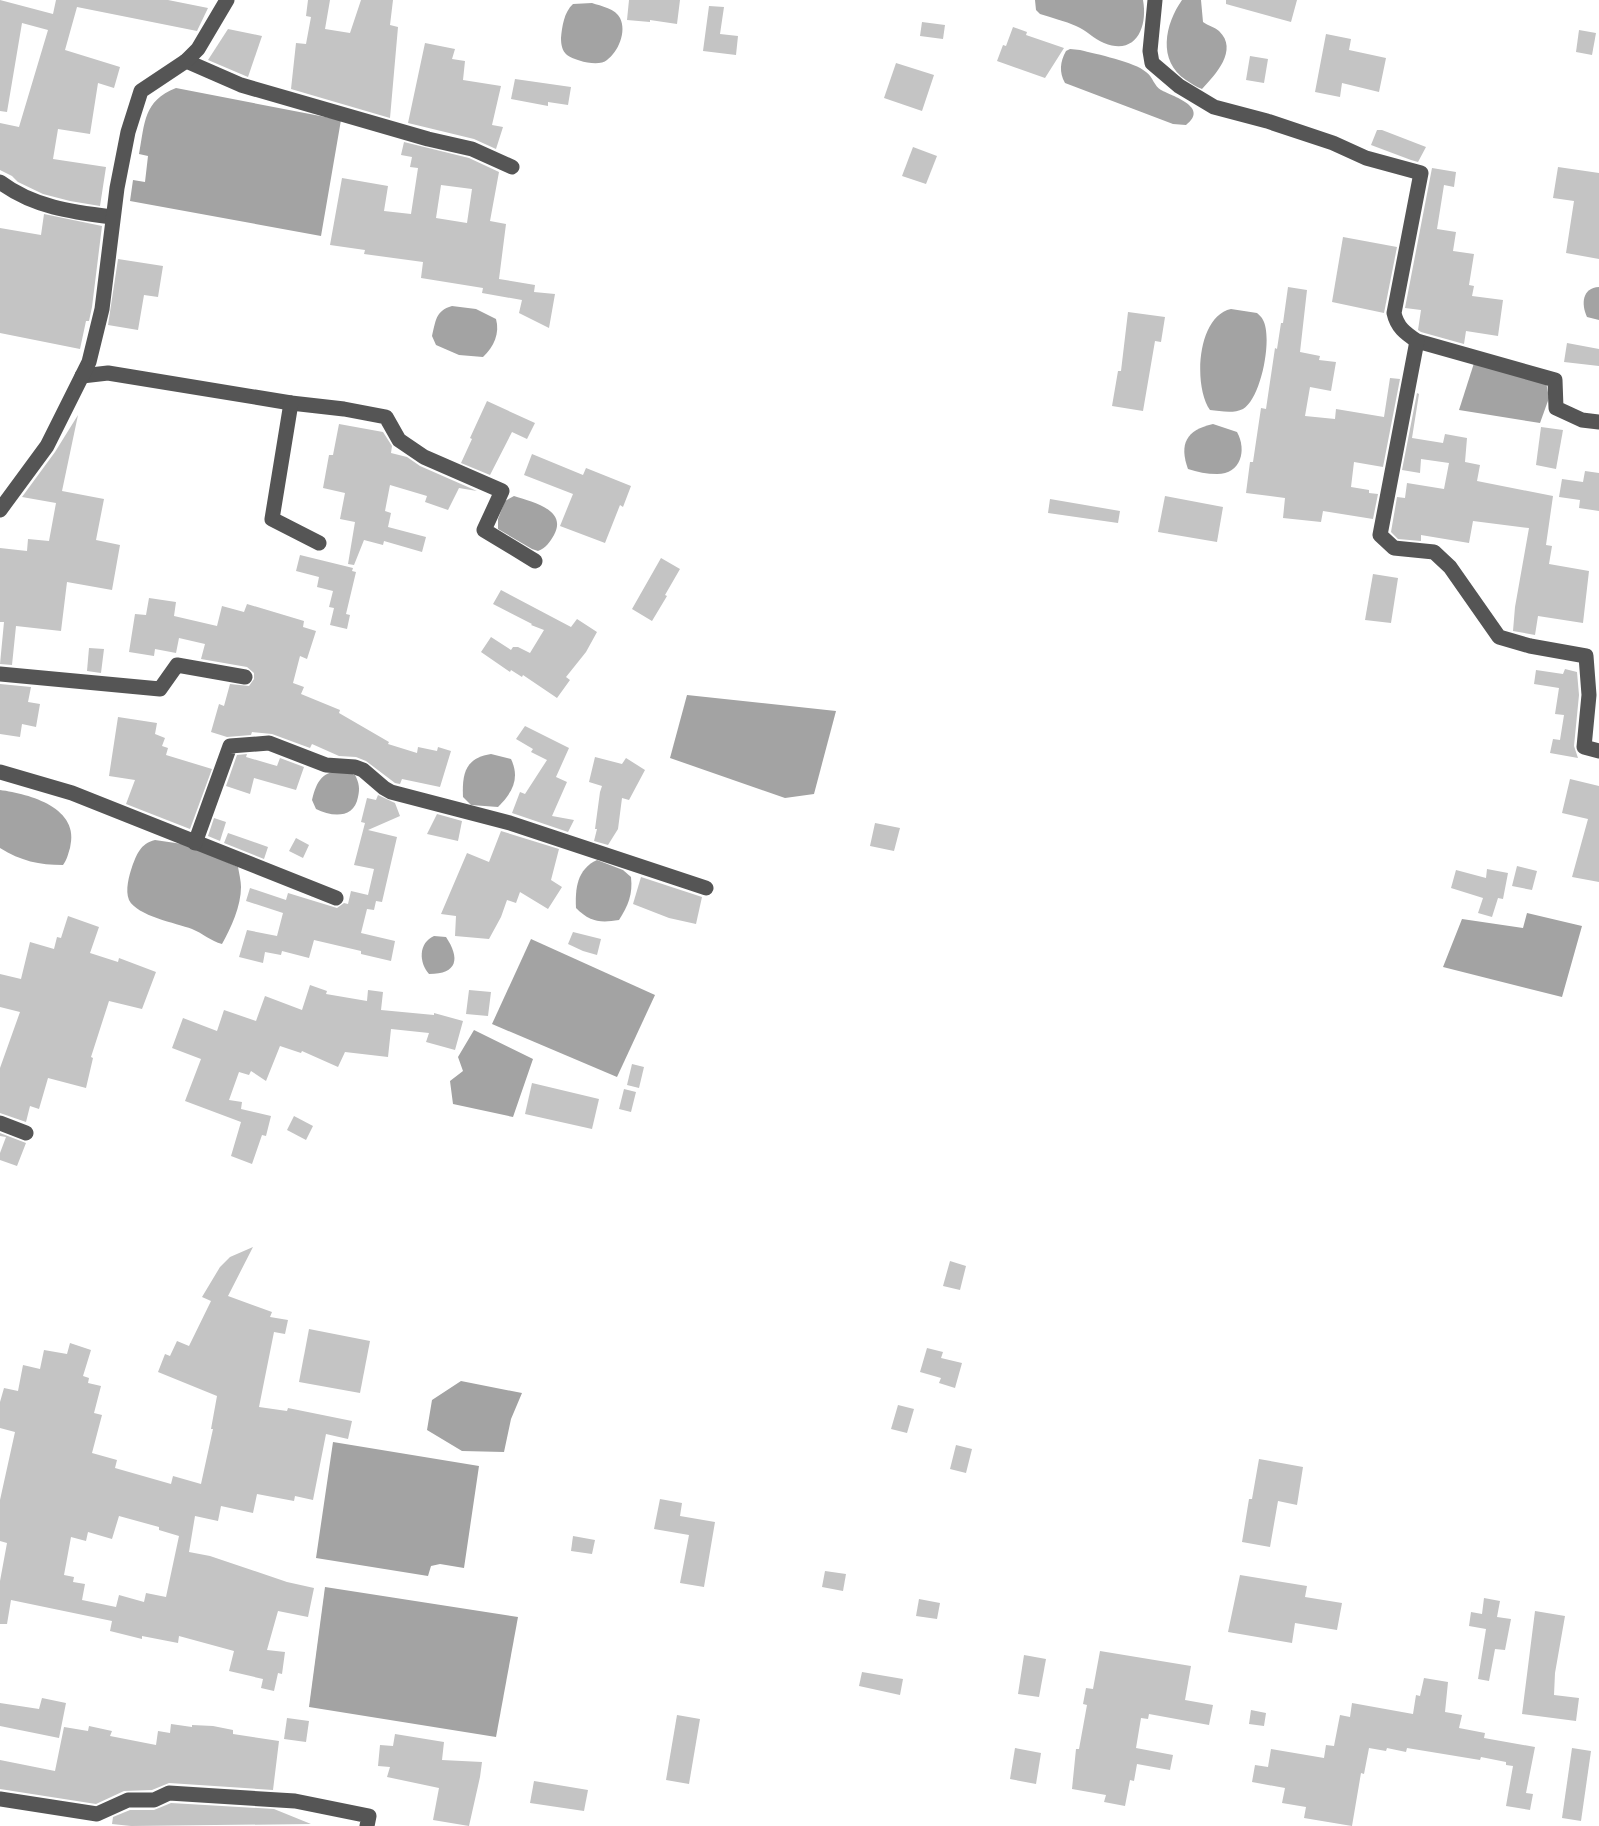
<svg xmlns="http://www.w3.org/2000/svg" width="1599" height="1826" font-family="Figtree,sans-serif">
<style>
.water{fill:#a3a3a3}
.building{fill:#c4c4c4;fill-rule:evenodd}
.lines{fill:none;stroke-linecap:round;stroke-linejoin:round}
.minor{stroke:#555;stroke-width:15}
</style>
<rect width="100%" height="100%" fill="#fff"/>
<g class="water">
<path d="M1035,0H1143C1148,27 1136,56 1104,43C1094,39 1086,30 1076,26C1065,21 1052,18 1040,14L1036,10Z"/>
<path d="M1182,0H1201L1203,22C1208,26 1215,27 1219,31C1239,50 1215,75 1202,89C1196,87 1191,83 1186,80C1157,61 1165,24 1182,0Z"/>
<path d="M592,3C601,6 616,9 620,18C627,32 618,52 607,60C599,67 575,61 567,55C562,51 561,44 561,38C562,27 564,12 573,4Z"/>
<path d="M1070,49L1080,50C1096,54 1135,62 1146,72C1153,77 1154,86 1161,90C1172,96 1210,107 1186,125L1173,124L1065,83C1059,72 1060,62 1066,51Z"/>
<path d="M176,88L341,120L321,236L130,201L133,180L145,182L148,156L139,154C145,123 143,101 176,88Z"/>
<path d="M1599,287V320L1587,317C1581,304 1582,288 1599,287Z"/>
<path d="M452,306L476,309L496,319C500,333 494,347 483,357L459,355L436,345L432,336C436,321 435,311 452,306Z"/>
<path d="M1231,309L1257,313C1259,315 1262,317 1263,320C1273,338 1261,399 1243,409C1233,414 1220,411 1210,410C1193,386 1197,316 1231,309Z"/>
<path d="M1475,360L1546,382L1549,398L1540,423L1459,410Z"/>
<path d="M1213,424L1237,432C1247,450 1241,474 1217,474C1207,474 1197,472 1188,469C1179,444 1186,430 1213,424Z"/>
<path d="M514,496C531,502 568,509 554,535C550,542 546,548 538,551L532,549L498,529V519L505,501Z"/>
<path d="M687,695L836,711L814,794L785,798L670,758Z"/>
<path d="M491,754L511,759C520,778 513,792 498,807L471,805L463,797C462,774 465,758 491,754Z"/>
<path d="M343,770L355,775C359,783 360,788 358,797C354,819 332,817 316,809L312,800C317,780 322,772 343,770Z"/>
<path d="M0,790C30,794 81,808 70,848C68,854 67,860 63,865C39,865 21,861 0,848Z"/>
<path d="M155,840L189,845L238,867C239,873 241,881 241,887C241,906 231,928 222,944C211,941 202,933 192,929C176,923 137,916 129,900C125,890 129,876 132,867C137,854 140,844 155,840Z"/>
<path d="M597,860L623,870L631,877C633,894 628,906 619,920C600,923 590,922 576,908C575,889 577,869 597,860Z"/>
<path d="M1527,913L1582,926L1562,997L1443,967L1462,919L1523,928Z"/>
<path d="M434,936L446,937C460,958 458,974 429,974C419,963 418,943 434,936Z"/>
<path d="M531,939L655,995L617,1077L492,1024Z"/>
<path d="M474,1030L533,1059L513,1117L453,1104L450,1081L463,1071L458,1057Z"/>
<path d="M461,1381L522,1393L511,1419L504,1452L462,1451L427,1430L432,1400Z"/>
<path d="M333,1442L479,1466L464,1568L440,1564L431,1566L428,1576L316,1558Z"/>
<path d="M325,1587L518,1617L496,1737L309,1707Z"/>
</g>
<g class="building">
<path d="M0,0L53,14L56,0H168L208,8L197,31L77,7L65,50L120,67L114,88L98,83L90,134L58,129L53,159L106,167L100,206L70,201L43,194L18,182L12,176L0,170V123L19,127L48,30L22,23L7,112L0,111Z"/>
<path d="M308,0H330L325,29L350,33L361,0H393L390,25L398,27L390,118L291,89L296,43L306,44L311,17L306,16Z"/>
<path d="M629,0H680L677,24L650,20V22L627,20Z"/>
<path d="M1226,0H1297L1291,22L1226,4Z"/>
<path d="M709,6L724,7L720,34L738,36L736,55L703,51Z"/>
<path d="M922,22L945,25L943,39L920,36Z"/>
<path d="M1013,27L1027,32L1026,35L1064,48L1045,78L997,61L1003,45L1006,46Z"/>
<path d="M228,29L262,36L248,77L208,60Z"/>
<path d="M1579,30L1596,33L1592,55L1576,52Z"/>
<path d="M1326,34L1351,39L1349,50L1386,58L1379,92L1342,83L1340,97L1315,92Z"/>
<path d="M425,43L455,49L452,59L465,61L463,80L501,86L492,125L503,127L496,149L474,139L408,123Z"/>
<path d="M1250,56L1268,59L1264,83L1246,80Z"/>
<path d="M896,63L934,75L922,111L884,98Z"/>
<path d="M515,79L571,87L568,105L548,102V106L511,99Z"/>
<path d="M1377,130H1382L1426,147L1418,162L1411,160L1371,145Z"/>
<path d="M404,142L469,158L499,172L490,221L506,224L499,279L535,285L534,292L555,294L549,328L519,313L522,300L482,293L483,288L421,278L423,262L364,254L365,250L330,245L342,178L388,186L384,211L411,214L418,168L410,167L412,157L401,155ZM441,185L472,189L467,223L436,218Z"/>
<path d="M913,147L937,156L926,184L902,176Z"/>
<path d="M1558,167L1599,173V259L1566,253L1574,201L1553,198Z"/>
<path d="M1432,168L1456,172L1454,187L1444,185L1437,229L1456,232L1453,251L1474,254L1469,285L1474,286L1472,296L1503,300L1498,336L1466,331L1464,344L1421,332L1418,330L1421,310L1405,308Z"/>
<path d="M44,214L102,226L92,307L89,321H86L80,349L0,333V228L41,235Z"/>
<path d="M1343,237L1397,247L1384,313L1332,302Z"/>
<path d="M118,259L163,266L158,297L144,295L138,330L108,325Z"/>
<path d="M1288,287L1307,290L1300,352L1320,356L1319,360L1336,362L1331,391L1310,387L1305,416L1335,419L1336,409L1384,417L1390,378L1400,379L1383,467L1354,462L1351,487L1369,490V493L1378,494L1373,519L1323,511L1321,522L1283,518L1285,498L1246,493L1250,462H1253L1261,408L1266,409L1275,348L1277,349L1281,323H1283Z"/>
<path d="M1128,312L1165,317L1161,342L1155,341L1143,411L1112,406L1118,371H1121Z"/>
<path d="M1567,343L1599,349V366L1564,362Z"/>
<path d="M1417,393L1419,394L1412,438L1443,443L1445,434L1467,438L1465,462L1480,465L1477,481L1553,496L1546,545L1552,546L1549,564L1589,571L1583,623L1538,616L1535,635L1513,631L1515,607L1529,528L1473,521L1469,543L1421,535V541L1398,539L1391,532L1397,497L1405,498L1407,483L1444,489L1449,463L1421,459L1420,473L1402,470Z"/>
<path d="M487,401L535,423L527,439L512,432L490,475L461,463L472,439L470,438Z"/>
<path d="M78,415L62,491L104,499L96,540L120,545L112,590L67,582L61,631L16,626L12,665L0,664L4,622H0V548L27,551L28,539L49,541L56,503L22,497L55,452Z"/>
<path d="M339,424L383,432L392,446L391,453L407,457L420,466L477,491L459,488L448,510L425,502L427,496L390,485L385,511L391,513L388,527L426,537L422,552L384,541L383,545L364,540L354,565L348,564L355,522L340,519L345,493L323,488L329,455H333Z"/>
<path d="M1541,427L1563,430L1556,469L1536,465Z"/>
<path d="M532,454L583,475L586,468L631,486L623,507L620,505L605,543L560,526L573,494L524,475Z"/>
<path d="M1585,471L1599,473V511L1579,508L1580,500L1559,497L1562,479L1583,482Z"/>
<path d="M1165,496L1223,507L1217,542L1158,532Z"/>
<path d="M1050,499L1120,511L1118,523L1048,513Z"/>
<path d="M300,555L353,568L352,571L356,572L346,614L350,615L347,629L330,625L334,608L329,607L333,591L317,587L319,577L296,571Z"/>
<path d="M661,558L680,569L665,595L667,596L652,621L632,609Z"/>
<path d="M1373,574L1398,578L1391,623L1365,620Z"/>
<path d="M501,590L571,627L577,619L597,632L586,652L566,677L570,680L557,698L523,675L522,677L511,670L510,672L481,652L491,637L511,650L513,647H518L530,653L544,630L531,625L532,624L493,604Z"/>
<path d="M149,598L176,602L174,616L217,626L222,606L244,612L247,604L304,621L303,627L316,631L307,659L300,656L293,683L304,687L301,694L340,710L339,713L389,742L388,744L417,753L418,747L437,751L438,747L451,751L440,787L402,779L400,784L395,783L366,761L356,757L339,756L312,744L310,748L272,734L252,732L251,735L227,737L211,732L219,704L224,706L230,684L249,686L254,679V673L247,667L201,659L205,644L179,638L176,653L155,649L154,656L129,652L135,614L146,615Z"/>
<path d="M89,648L104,649L101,673L87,671Z"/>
<path d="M1565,669L1577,672L1579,695L1574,746L1578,758L1550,753L1553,739L1560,740L1564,715L1555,714L1559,688L1534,684L1536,670L1563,674Z"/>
<path d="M0,684L31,687L28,702L40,704L36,727L22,724L20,737L0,734Z"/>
<path d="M118,717L157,723L155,734L165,738L162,746L168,748L166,755L212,769L190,829L126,804L135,780L109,776Z"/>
<path d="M525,726L569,748L556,777L567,782L552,816L574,820L568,832L512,813L520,792L525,794L547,760L531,752L533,749L516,739Z"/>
<path d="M247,754L246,757L277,766L280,758L304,767L296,790L254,778L250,794L226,786L237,755Z"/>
<path d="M595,757L622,764L626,758L645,770L629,800L622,798L618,829L608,845L594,841L597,829H595L600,792L602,786L589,782Z"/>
<path d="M1570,779L1599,786V882L1572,877L1588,819L1562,813Z"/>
<path d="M378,795L395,803L400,816L368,830L397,837L382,902L376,901L374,910L367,909L361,933L395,941L391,961L361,954V951L314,940L309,958L282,951L281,955L265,952L263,963L239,957L247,930L277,936L283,913L246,901L250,888L286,900L288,893L337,908L344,903L348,904L351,891L368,895L374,869L354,865L365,823L361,822L367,798L376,800Z"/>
<path d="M437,814L462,821L458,841L427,834Z"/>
<path d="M214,818L226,822L220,841L208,836Z"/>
<path d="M875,823L900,828L894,851L870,846Z"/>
<path d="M501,831L559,849L551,880L562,887L548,909L520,892L516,903L507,900L501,917L489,939L455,936L456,916L441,914L467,853L489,862Z"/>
<path d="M228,833L268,847L264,859L224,843Z"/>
<path d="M296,838L309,845L303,858L289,851Z"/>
<path d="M1517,866L1537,871L1532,890L1512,886Z"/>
<path d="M1487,869L1508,873L1503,899L1498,898L1492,917L1478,913L1483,898L1451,888L1456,870L1486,878Z"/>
<path d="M641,877L702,897L696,924L669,918L633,904Z"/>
<path d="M68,916L99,927L90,953L118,962L119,958L156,972L142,1009L109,1001L91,1057L93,1058L86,1088L48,1078L39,1109L30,1106L26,1122L0,1113V1068L20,1012L0,1007V974L21,979L30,942L54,949L57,937L61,938Z"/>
<path d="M573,932L601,939L597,955L583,951L568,944Z"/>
<path d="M310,985L327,991L326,994L367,1001L368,990L383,992L381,1010L434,1015V1013L463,1021L455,1050L426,1042L429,1033L391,1029L388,1057L345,1052L338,1067L302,1051L301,1053L280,1046L266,1081L251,1071L249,1075L239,1072L229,1100L242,1102L241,1109L271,1116L266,1136L262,1135L252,1164L231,1156L241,1122L185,1101L201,1059L172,1048L183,1018L217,1031L224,1010L256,1021L265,996L302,1010Z"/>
<path d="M469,990L491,992L488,1016L466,1014Z"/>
<path d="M632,1064L644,1067L639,1088L627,1085Z"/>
<path d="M532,1083L599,1099L592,1129L525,1114Z"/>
<path d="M624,1089L636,1092L631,1112L619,1109Z"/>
<path d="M294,1116L313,1126L306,1140L287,1130Z"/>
<path d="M0,1133L26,1143L17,1166L0,1160V1153L6,1137L0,1136Z"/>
<path d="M253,1247L228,1296L272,1312L270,1317L288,1320L285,1334L274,1332L259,1407L287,1411L288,1408L352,1421L348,1439L326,1434L313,1500L295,1496L294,1501L257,1494L253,1513L221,1506L218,1521L195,1516L189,1552L210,1556L287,1582L314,1588L308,1617L278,1611L267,1650L285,1652L282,1674L278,1673L274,1691L261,1688L263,1679L229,1671L234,1651L179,1636L178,1643L142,1636V1639L110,1631L112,1621L11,1600L7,1624H0V1581L7,1543L0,1541V1500L15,1432L0,1428V1402L4,1388L18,1391L23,1365L40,1369L44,1350L67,1354L70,1343L91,1350L83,1376L89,1378L88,1383L101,1386L94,1413L102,1415L92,1453L117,1460L115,1468L171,1484L173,1476L201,1484L213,1429H211L217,1396L158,1372L165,1354L170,1356L177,1341L189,1346L211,1301L202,1297L220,1267L230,1257ZM119,1516L159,1527V1530L179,1536L166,1597L146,1593L144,1602L119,1595L116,1607L82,1600L85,1584L73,1582L74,1577L64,1575L71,1537L86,1541L88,1532L112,1539Z"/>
<path d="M950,1261L966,1266L960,1290L943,1286Z"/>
<path d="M309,1329L370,1341L360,1393L299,1382Z"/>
<path d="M927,1348L943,1352L941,1358L962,1363L955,1388L939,1383L941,1378L920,1372Z"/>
<path d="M898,1405L914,1409L907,1433L891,1429Z"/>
<path d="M956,1445L972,1449L966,1473L950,1469Z"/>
<path d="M1259,1459L1303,1467L1297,1505L1278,1501L1270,1547L1242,1542L1249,1499H1252Z"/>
<path d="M660,1499L682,1503L680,1516L715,1522L704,1587L680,1583L689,1535L654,1529Z"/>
<path d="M573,1536L595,1540L592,1554L571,1551Z"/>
<path d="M825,1571L846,1574L843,1591L822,1587Z"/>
<path d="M1240,1575L1307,1586L1305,1597L1342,1603L1337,1630L1295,1623L1292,1643L1228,1632Z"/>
<path d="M1484,1598L1500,1601L1497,1617L1511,1619L1505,1650L1495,1649L1489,1681L1478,1679L1486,1629L1469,1626L1471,1612L1482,1614Z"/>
<path d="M919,1599L940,1603L937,1619L916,1616Z"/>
<path d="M1535,1611L1565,1616L1555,1673L1554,1695L1579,1698L1576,1721L1522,1714Z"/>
<path d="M1100,1651L1191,1666L1185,1700L1213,1705L1209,1725L1149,1714L1148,1719L1141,1718L1136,1748L1173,1755L1170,1770L1137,1764L1134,1781L1130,1780L1125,1806L1104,1802L1106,1795L1072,1789L1076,1749H1079L1087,1705L1083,1704L1086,1688L1093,1689Z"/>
<path d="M1024,1655L1046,1659L1039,1697L1018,1694Z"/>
<path d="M862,1672L903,1679L900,1695L859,1686Z"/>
<path d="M1424,1678L1448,1682L1445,1712L1462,1715L1459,1728L1485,1733L1484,1738L1535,1747L1526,1793L1533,1794L1530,1810L1506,1806L1513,1766L1506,1765V1762L1481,1757L1480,1760L1407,1748L1406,1752L1387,1748L1386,1751L1369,1748L1364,1774L1361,1773L1352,1826L1304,1818L1306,1807L1282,1803L1285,1788L1252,1782L1255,1765L1268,1767L1271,1749L1324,1758L1326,1745L1334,1746L1340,1715L1350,1717L1352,1703L1413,1714L1416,1695L1420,1696Z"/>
<path d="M42,1698L66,1703L59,1738L0,1726V1703L39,1709Z"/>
<path d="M1251,1710L1266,1713L1264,1726L1249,1724Z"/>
<path d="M677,1715L700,1719L689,1784L666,1780Z"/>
<path d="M287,1718L309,1721L306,1742L284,1739Z"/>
<path d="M171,1724L192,1727V1725L213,1726L233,1730V1734L279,1741L273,1790L169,1783L152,1790L124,1791L96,1804L0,1789V1760L55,1771L64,1727L88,1731L89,1726L112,1731L110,1736L156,1745L158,1731L170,1733Z"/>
<path d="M395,1734L444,1742L442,1760L482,1762L480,1777L469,1826L433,1820L439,1788L387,1777L390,1767L378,1766L380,1745L393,1746Z"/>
<path d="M1015,1748L1041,1753L1036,1784L1010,1779Z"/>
<path d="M1572,1748L1591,1751L1581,1821L1562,1818Z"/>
<path d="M534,1781L588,1790L584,1811L530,1803Z"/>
<path d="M171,1803L274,1809L311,1824L131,1826L112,1824L113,1817L130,1810H154Z"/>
</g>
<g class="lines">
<g class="minor">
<path d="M1155,0L1150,51L1152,63L1179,86L1214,107L1267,121L1333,143L1366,158L1421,173L1394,313C1397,327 1405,333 1417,341L1555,380L1556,408L1582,420L1599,422"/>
<path d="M186,61L241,85L428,139L472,149L512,167"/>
<path d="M0,182C33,207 72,212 112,217"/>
<path d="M1417,341L1380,535L1394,548L1434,552L1450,567L1499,637L1530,646L1586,656L1589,695L1584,747L1599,751"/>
<path d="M82,376L108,373L291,403L344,409L386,417L399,440L424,457L502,491L484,530L535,561"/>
<path d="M291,403L272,519L319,543"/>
<path d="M0,510L47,446L89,362L102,309L117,188L128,132L141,91L186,61L198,49L227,0"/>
<path d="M0,674L160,689L177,665L245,677"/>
<path d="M0,772L72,793L336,898"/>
<path d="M195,843L230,746L269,743L326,765L355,767L363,770L384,788L391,792L510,823L706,888"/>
<path d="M0,1123L26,1133"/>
<path d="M0,1799L97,1814L128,1800H154L169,1793L295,1801L369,1816L367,1826"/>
</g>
</g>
</svg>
